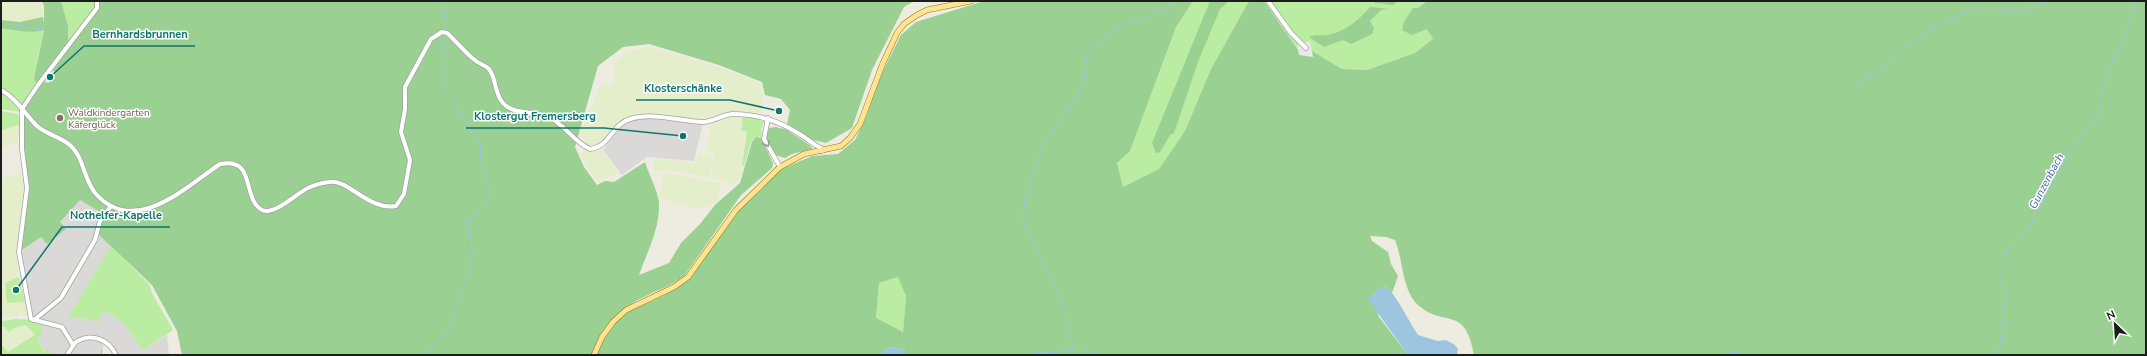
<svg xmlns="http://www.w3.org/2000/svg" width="2147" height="356" font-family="'Nunito Sans',sans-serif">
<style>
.residential{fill:#dad9d8}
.farmland{fill:#e5eeca}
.grass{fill:#baeca2}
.forest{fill:#9ad092;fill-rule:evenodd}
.parking{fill:#e8e8e8}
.water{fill:#9ec5df}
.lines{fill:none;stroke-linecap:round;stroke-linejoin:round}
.stream{stroke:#9ec5df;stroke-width:1}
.minor-casing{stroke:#a3a3a3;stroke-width:5.5}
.major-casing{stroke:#937b00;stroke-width:6}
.minor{stroke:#fff;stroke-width:4}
.major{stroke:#ffe394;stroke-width:5}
.oneway{stroke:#999}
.education-dot{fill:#8d6e63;stroke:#fff;stroke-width:1.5}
.labels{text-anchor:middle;stroke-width:3;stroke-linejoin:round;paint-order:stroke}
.education-label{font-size:10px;fill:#785e54;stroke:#fff;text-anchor:start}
.water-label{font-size:11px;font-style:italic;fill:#4467af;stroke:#fff}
.leader{fill:none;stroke:#0f766e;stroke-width:1.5}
.callout-dot{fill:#0f766e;stroke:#fff;stroke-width:1.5}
.callout-label{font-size:11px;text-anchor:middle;font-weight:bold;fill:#0f766e;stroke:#fff;stroke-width:3;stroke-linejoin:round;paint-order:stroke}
</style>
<rect width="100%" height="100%" fill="#eeece0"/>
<g class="residential">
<path d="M649,118L703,123L694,161L647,157L622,175L603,150L625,122L630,120Z"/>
<path d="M80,200L103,213L99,235L111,246L68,317L104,310L123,323L143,350L167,335L169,355H116L104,343L101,355H53L49,349L45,351L37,339L40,333L39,320L32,317L19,252L41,237L47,243L66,229L60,222Z"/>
</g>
<g class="farmland">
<path d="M1,1H41L44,27L1,25Z"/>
<path d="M650,47L718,67L760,83L763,88L762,114L734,112L719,114L704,120L650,116L625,120L619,122L603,141L595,146L589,147L580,134L600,86L614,82L615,63L625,52Z"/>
<path d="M742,117L740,131H746L740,178L733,184L711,178L714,154L707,153L711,124L723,118Z"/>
<path d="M20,124L18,141L1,149V131Z"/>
<path d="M601,149L618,173L597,183L580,154L586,151Z"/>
<path d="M698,153L712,156L710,178L682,172L654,170L653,163L655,159L696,162Z"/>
<path d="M22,173L25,189L16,254L19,277L5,283L7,303L25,302L28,316H22V313H19V316L1,318V178Z"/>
<path d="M664,173L720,183L718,200L707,207L695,209L659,198Z"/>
<path d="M1,324L9,332L14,328L26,325L35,336L8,352L1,344Z"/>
</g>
<g class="grass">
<path d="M61,1H97V8L68,47V26Z"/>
<path d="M1193,1H1249L1211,69L1185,131L1159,169L1123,187L1117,163L1130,151L1176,27Z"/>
<path d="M1264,1H1375L1393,5L1399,1H1427L1418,8L1433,39L1415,53L1367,70L1342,69L1312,51L1298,50Z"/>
<path d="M1,25L44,29L38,58V85L22,112L1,109Z"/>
<path d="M1,111L18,114L20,124L1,131Z"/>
<path d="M743,116L761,118L760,121L764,122L761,129L762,138L756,137L751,142L744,166H742L747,131H741Z"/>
<path d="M111,246L149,284L153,295L173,330L143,350L123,323L104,310L97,323L91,319L68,317Z"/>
<path d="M19,277L25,302L7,303L5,283Z"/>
<path d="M899,277L906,296L903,332L876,319L879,283Z"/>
<path d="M16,319L31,320L42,324L41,334L37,339L44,351L49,349L53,355H1V344L8,352L35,335L26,325L14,328L9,332L1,324V321Z"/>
</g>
<g class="forest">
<path d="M42,1H61L68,26V46L97,8V1H914L904,7L872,70L852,128L826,143L813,140L787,124L790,110L781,99L765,95L762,82L719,65L649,44L623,47L598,66L575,147L584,167L597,185L605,181L614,182L645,162C649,175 658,191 659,203C660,229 647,252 639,275L669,263L681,243L700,224L715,205L740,183L752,142L756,137L761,138L773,163L772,168L741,195L685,275C674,284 663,288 650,294C619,308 604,323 592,355H182L177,331L152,285L99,235L102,213L80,200L60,222L66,229L47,244L41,237L19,252L27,188L22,149V112L38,85L34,79L44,30C35,34 12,30 1,28V20L20,22L43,17L44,23V6ZM66,49L49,77L38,84L44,73Z"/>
<path d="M984,1H1193L1176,27L1130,151L1117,163L1123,187L1159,169L1185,131L1211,69L1249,1H1264L1298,50L1312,51L1342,69L1367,70L1415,53L1433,39L1427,29L1412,35L1402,30L1404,22L1413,8H1418L1427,1H2146V355H1474C1465,303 1443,329 1417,304C1402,289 1403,259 1395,240L1386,237L1370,236L1372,241L1388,252L1391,264L1398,276L1392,293L1386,286L1377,290L1372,297L1379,317L1408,355H905V350L890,347L878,355H597L603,339L614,324L628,312L663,296L690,279L718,237L737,212L768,180L784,168L812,156L838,154L855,140L867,115L878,81L901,35L916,22ZM898,277L906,296L903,332L876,318L879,283Z"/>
<path d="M1210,1H1229L1220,9L1198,62L1174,133L1170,135L1160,152L1156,153L1152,143Z"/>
<path d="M1375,1H1399L1393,5L1375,3Z"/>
<path d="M1370,7L1389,9L1381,10L1370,21L1374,28L1372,34L1351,44L1343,40L1324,47L1309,37C1316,34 1320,36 1327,35C1345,32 1359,20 1370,7Z"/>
<path d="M776,127L787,130L811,146L812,149L792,154L785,158L775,155L766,139L769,128Z"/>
</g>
<g class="parking">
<path d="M1310,41L1313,57L1299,55L1297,45Z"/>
<path d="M51,70L56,72L48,83L43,81Z"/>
</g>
<g class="water">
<path d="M1386,286C1398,298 1408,320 1418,335L1438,341L1446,340L1455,345L1458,349L1457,355H1408L1367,298L1370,295L1372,297L1377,290Z"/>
<path d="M890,347L905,350V354L878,355Z"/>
</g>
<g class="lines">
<g class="stream">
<path d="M99,7L106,1"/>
<path d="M1,25L44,29"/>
<path d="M445,30L448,1"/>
<path d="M444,34C442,49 438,76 449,88"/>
<path d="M1903,49L1937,25L1954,17L1978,9L2019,11L2051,1"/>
<path d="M1853,86L1871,76L1898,53"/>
<path d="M2101,95L2109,69L2122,44L2135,1"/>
<path d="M1997,263L2029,228L2073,147L2099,115L2101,102"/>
<path d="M1073,348L1066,328L1065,309L1023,221L1025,196L1042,146L1079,92L1084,79L1087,53L1093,46L1125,23L1154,15L1175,4"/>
<path d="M101,355L102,350"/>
<path d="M424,355C431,346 441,341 447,331C453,322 454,312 457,302C468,271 480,258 466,223L488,202L490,193L481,161L480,143L462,117L453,92"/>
<path d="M1026,355C1036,352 1036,353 1045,353C1064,353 1080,344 1098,355"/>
<path d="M1707,355L1740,352"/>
<path d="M1996,355L2000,345L2006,293L1997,269"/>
</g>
<defs>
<g id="minor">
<path d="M1268,1L1291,33L1306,48"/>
<path d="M1,90C16,98 25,114 37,126C47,135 62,137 71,146C84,158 84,181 96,194C135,237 186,187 220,164C257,157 241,198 262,210C274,216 297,193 308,188C314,185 322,183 329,182C347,178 369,211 396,206L404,194L410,160L401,132L405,109V87L431,39L442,32L447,33C457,42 465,53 476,61C480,64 486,66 489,69C497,80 494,93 503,103C513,115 535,111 549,117C565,125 574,142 590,149C610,147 612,124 630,119C653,112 679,121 703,122C712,122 722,115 732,114C757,114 780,121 801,135C808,139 814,145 821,148L822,151"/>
<path d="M768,118L764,139L780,167"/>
<path d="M34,320L61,298L95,240L100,221L111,206"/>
<path d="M73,345L62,327L31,319L19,252L27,188L22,149V109L38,85L97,8V1"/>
<path d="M67,355C70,351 72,346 76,342C92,332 109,340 116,355"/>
</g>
<path id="major" d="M594,355L602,337L613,322L626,310L674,287L688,277L736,210L780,167L804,154L841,146L850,138L860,124L883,63L897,33L904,24L917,15L927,10L971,1"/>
</defs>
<use href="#minor" class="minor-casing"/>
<use href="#major" class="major-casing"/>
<use href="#minor" class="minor"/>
<use href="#major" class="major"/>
</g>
<defs><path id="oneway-chevron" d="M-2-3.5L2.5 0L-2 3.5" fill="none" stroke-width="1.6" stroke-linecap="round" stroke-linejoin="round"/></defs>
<use class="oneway" href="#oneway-chevron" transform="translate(767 144) rotate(65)"/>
<circle class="education-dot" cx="60" cy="118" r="4"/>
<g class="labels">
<g class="education-label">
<text x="68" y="116">Waldkindergarten<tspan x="68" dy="12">Käferglück</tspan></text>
</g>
<g class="water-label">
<text transform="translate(2046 181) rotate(-62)" y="4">Gunzenbach</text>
</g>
</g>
<path class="leader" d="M50 77L84 46H195M779 111L730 100H636M683 136L604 128H466M16 290L62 227H170"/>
<g class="callout-dot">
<circle cx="50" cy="77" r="4"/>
<circle cx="779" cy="111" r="4"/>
<circle cx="683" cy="136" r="4"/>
<circle cx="16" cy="290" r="4"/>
</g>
<g class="callout-label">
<text x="140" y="38">Bernhardsbrunnen</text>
<text x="683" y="92">Klosterschänke</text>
<text x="535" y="120">Klostergut Fremersberg</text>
<text x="116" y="219">Nothelfer-Kapelle</text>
</g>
<rect width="2147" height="356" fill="none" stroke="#1c1c1c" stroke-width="4"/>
<g transform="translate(2115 324) rotate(335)" stroke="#ffffff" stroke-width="3" paint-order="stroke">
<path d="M0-3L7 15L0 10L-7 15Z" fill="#1c1c1c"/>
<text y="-6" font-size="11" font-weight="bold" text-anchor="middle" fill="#1c1c1c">N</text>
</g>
</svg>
